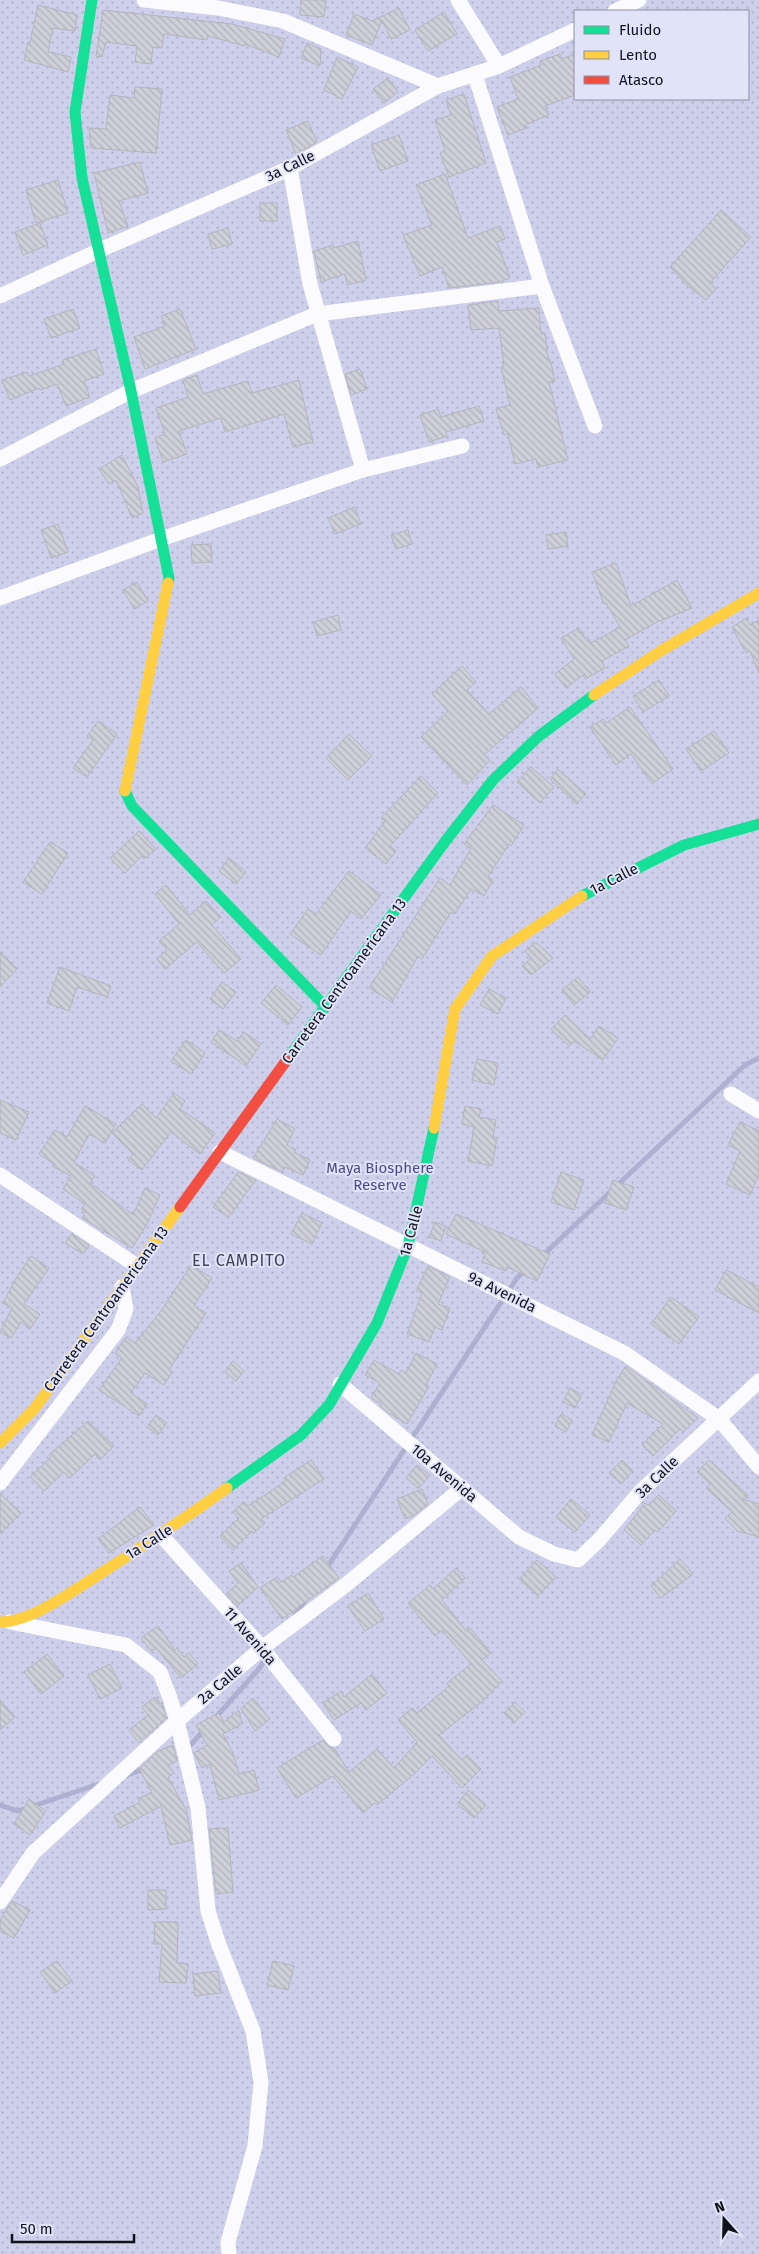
<svg xmlns="http://www.w3.org/2000/svg" width="759" height="2254" font-family="'Fira Sans',sans-serif">
<style>
.park{fill:url(#park-dots);fill-rule:evenodd}
.lines{fill:none;stroke-linecap:round;stroke-linejoin:round}
.stream{stroke:#adb0d1;stroke-width:5}
.building{fill:url(#building-back-hatch);stroke:#b3b4bd}
.street{stroke:#fbfbfd;stroke-width:15}
.fast{stroke:#16e098;stroke-width:11}
.slow{stroke:#ffcf43;stroke-width:11}
.jam{stroke:#f24e42;stroke-width:11}
.labels{text-anchor:middle;stroke-width:4;stroke-linejoin:round;paint-order:stroke}
.street-label{font-size:15px;fill:#12131a;stroke:#e1e3f8}
.park-label{font-size:15px;fill:#4c4d85;stroke:#e1e3f8}
.neighbourhood-label{font-size:16px;letter-spacing:1px;fill:#414353;stroke:#e1e3f8}
</style>
<defs>
<pattern id="park-dots" width="8" height="8" patternUnits="userSpaceOnUse" patternTransform="scale(1.25)"><rect width="8" height="8" fill="#cdcfeb"/><path d="M2 2h.1M6 6h.1" fill="none" stroke="#afb1c9" stroke-width="1.8" stroke-linecap="round"/></pattern>
<pattern id="building-back-hatch" width="6" height="6" patternUnits="userSpaceOnUse" patternTransform="scale(1.25)"><rect width="6" height="6" fill="#cecfd8"/><path d="M-1 5l2 2M0 0l6 6M5-1l2 2" fill="none" stroke="#b0b1b9"/></pattern>
</defs>
<rect width="100%" height="100%" fill="#e6e7f3"/>
<path class="park" d="M0,0H759V2254H0ZM575,11H748V99H575Z"/>
<g class="lines">
<g class="stream">
<path d="M541,1257L745,1065L759,1058"/>
<path d="M326,1569L517,1278L527,1269"/>
<path d="M294,1617L306,1599"/>
<path d="M216,1717L259,1669L267,1657"/>
<path d="M187,1749L205,1729"/>
<path d="M124,1776L145,1769"/>
<path d="M0,1805L18,1811L102,1783"/>
</g>
</g>
<g class="building">
<path d="M301,0H326L324,17L300,15Z"/>
<path d="M38,5L77,15L75,31L53,28L48,52L71,57L68,72L24,60L28,42L30,43Z"/>
<path d="M399,8L410,30L391,39L382,20L372,45L346,35L354,14L372,21Z"/>
<path d="M103,10L232,24L285,39L279,57L245,44V46L208,36L207,40L164,34L162,48L153,47L151,64L135,62L137,46L106,42L102,57L96,56Z"/>
<path d="M444,12L457,34L428,51L415,30Z"/>
<path d="M307,43L321,49L320,66L301,58Z"/>
<path d="M560,54L562,59L575,54V95L545,106L549,115L525,125L526,128L508,135L497,107L518,99L510,77L541,65L540,61Z"/>
<path d="M337,57L358,67L342,99L324,90Z"/>
<path d="M388,78L398,92L384,103L373,89Z"/>
<path d="M135,87L162,89L156,153L91,148L89,128L106,129L110,95L134,98Z"/>
<path d="M464,94L486,163L449,177L440,153L445,151L435,120L451,115L446,100Z"/>
<path d="M308,121L317,142L296,154L286,130Z"/>
<path d="M399,135L408,161L380,171L371,145Z"/>
<path d="M140,162L148,193L119,201L128,226L108,233L94,173Z"/>
<path d="M445,174L468,238L500,226L505,239L497,242L510,278L500,282L449,288L442,267L420,276L403,235L432,225L416,185Z"/>
<path d="M58,180L68,213L36,223L26,190Z"/>
<rect x="260" y="203" width="17" height="18"/>
<path d="M721,210L751,237L710,283L716,289L706,300L688,286L670,267Z"/>
<path d="M40,223L48,245L23,255L15,232Z"/>
<path d="M228,228L232,244L212,249L208,234Z"/>
<path d="M358,241L366,280L347,285L345,274L321,282L314,251L333,245L334,248Z"/>
<path d="M498,301L499,311L539,308L541,334L545,333L548,360L550,359L555,381L549,382L568,460L538,467L536,459L515,464L508,434L504,435L496,409L510,405L501,367L504,366L499,328L471,330L468,305Z"/>
<path d="M73,309L80,328L51,338L44,319Z"/>
<path d="M180,309L196,349L145,369L134,337L165,326L161,316Z"/>
<path d="M96,349L104,374L84,381L90,397L66,406L57,384L40,390L39,388L10,400L2,380L27,372L29,376L64,364L63,360Z"/>
<path d="M360,369L367,389L351,395L345,374Z"/>
<path d="M197,375L203,394L248,381L252,393L299,380L313,442L293,447L284,414L225,432L221,418L179,431L187,454L163,462L155,438L165,434L156,408L188,397L183,380Z"/>
<path d="M479,406L484,421L446,432L447,436L429,442L420,415L438,409L441,417Z"/>
<path d="M122,455L138,487L143,513L132,518L116,480L109,484L99,469Z"/>
<path d="M355,507L361,524L335,534L328,518Z"/>
<path d="M58,524L68,552L51,558L41,530Z"/>
<path d="M408,530L412,544L396,549L391,535Z"/>
<path d="M566,532L568,546L548,549L546,535Z"/>
<path d="M211,544L212,562L192,563L191,545Z"/>
<path d="M616,563L631,606L677,580L692,608L655,623L625,640L629,646L602,661L605,668L585,679L583,675L566,688L555,674L574,659L561,638L579,628L587,641L589,639L591,643L620,627L606,603L604,604L592,572Z"/>
<path d="M137,582L148,601L134,609L123,590Z"/>
<path d="M338,615L341,630L317,636L313,622Z"/>
<path d="M747,618L750,625L759,620V673L750,651L746,653L732,627Z"/>
<path d="M462,666L476,682L467,690L489,714L521,687L538,708L484,755L490,760L467,785L421,737L448,711L432,694Z"/>
<path d="M659,680L669,696L643,712L633,696Z"/>
<path d="M630,707L673,769L652,784L631,754L616,765L590,727L603,719L606,723Z"/>
<path d="M98,721L117,734L87,777L73,768L93,740L87,736Z"/>
<path d="M714,731L729,753L701,771L686,749Z"/>
<path d="M349,734L372,756L348,780L326,758Z"/>
<path d="M531,767L554,787L540,803L517,782Z"/>
<path d="M558,769L586,794L577,804L550,779Z"/>
<path d="M421,776L438,793L390,846L396,851L386,864L365,848L385,821L381,818Z"/>
<path d="M493,805L524,825L511,846L509,844L488,877L493,880L484,896L471,889L455,914L451,912L422,959L418,956L392,1002L369,988L440,878L450,885L471,848L464,844Z"/>
<path d="M139,831L156,849L144,859L142,856L125,873L110,858Z"/>
<path d="M50,842L68,853L42,894L23,882Z"/>
<path d="M229,858L246,872L236,884L219,871Z"/>
<path d="M349,871L381,895L361,919L351,911L321,955L290,934L308,909L316,914Z"/>
<path d="M166,885L190,915L206,901L221,917L212,925L241,959L224,973L197,942L165,969L157,959L167,950L159,941L179,924L155,894Z"/>
<path d="M536,942L553,958L531,975L522,966L531,958L525,951Z"/>
<path d="M0,952L17,969L0,987Z"/>
<path d="M60,967L111,986L107,997L77,987L69,1011L47,1003Z"/>
<path d="M578,977L590,992L574,1005L562,990Z"/>
<path d="M222,982L236,992L223,1009L210,999Z"/>
<path d="M276,985L302,1007L288,1025L261,1003Z"/>
<path d="M489,989L506,998L498,1014L480,1005Z"/>
<path d="M565,1015L590,1039L599,1026L618,1038L603,1060L574,1041L569,1046L551,1029Z"/>
<path d="M219,1030L237,1041L244,1032L261,1044L246,1066L211,1042Z"/>
<path d="M186,1040L205,1053L191,1074L171,1061Z"/>
<path d="M477,1059L498,1063L494,1085L472,1080Z"/>
<path d="M174,1093L185,1101L180,1109L215,1133L200,1154L171,1132L142,1170L128,1160L133,1154L112,1133L142,1104L156,1118Z"/>
<path d="M0,1100L29,1112L16,1140L0,1133Z"/>
<path d="M85,1106L116,1124L105,1143L89,1134L74,1162L95,1176L90,1183L133,1215L145,1188L160,1195L147,1224L132,1248L82,1218L86,1212L81,1209L85,1204L63,1189L71,1176L52,1166L54,1164L39,1154L55,1130L67,1137Z"/>
<path d="M465,1106L481,1109L479,1117L496,1120L493,1137L497,1138L492,1166L468,1161L474,1127L462,1124Z"/>
<path d="M277,1119L295,1129L287,1145L296,1150L294,1152L310,1160L303,1175L285,1167L282,1172L253,1158Z"/>
<path d="M740,1122L759,1131V1174L750,1195L726,1184L740,1151L728,1145Z"/>
<path d="M238,1172L256,1180L229,1217L213,1207Z"/>
<path d="M561,1172L584,1180L574,1210L551,1202Z"/>
<path d="M613,1180L634,1187L626,1210L605,1203Z"/>
<path d="M302,1213L322,1223L312,1244L291,1234Z"/>
<path d="M456,1214L550,1254L537,1281L507,1267L506,1271L482,1262L485,1252L446,1234Z"/>
<path d="M435,1222L446,1226L441,1241L429,1237Z"/>
<path d="M72,1234L89,1245L83,1254L65,1243Z"/>
<path d="M31,1256L49,1268L24,1304L40,1314L30,1329L21,1322L11,1338L0,1332L12,1308L3,1303L18,1275Z"/>
<path d="M191,1265L212,1278L194,1306L206,1313L169,1370L172,1372L164,1385L145,1373L131,1393L147,1404L139,1416L99,1390L122,1358L115,1353L126,1337L135,1343L161,1311Z"/>
<path d="M428,1266L450,1277L438,1304L450,1308L442,1330L435,1327L429,1342L407,1334L422,1293L416,1291Z"/>
<path d="M726,1270L759,1287V1313L715,1290Z"/>
<path d="M671,1297L699,1317L679,1344L651,1324Z"/>
<path d="M416,1353L437,1364L426,1385L429,1386L407,1424L390,1414L380,1406L381,1404L371,1398L380,1383L365,1375L374,1360L399,1374L401,1370L406,1373Z"/>
<path d="M233,1361L244,1371L236,1381L225,1372Z"/>
<path d="M626,1366L698,1418L683,1432L680,1429L653,1456L642,1445L663,1424L627,1403L609,1442L592,1435L616,1381Z"/>
<path d="M570,1388L582,1395L575,1408L563,1402Z"/>
<path d="M561,1414L572,1420L566,1432L555,1426Z"/>
<path d="M156,1415L167,1423L158,1435L147,1427Z"/>
<path d="M88,1421L114,1446L100,1460L95,1454L70,1478L64,1472L44,1491L30,1477L51,1457L49,1455Z"/>
<path d="M311,1460L324,1479L261,1519L265,1523L254,1533L252,1531L233,1550L220,1536L239,1518L233,1512L244,1502L248,1506L286,1481L284,1478Z"/>
<path d="M622,1460L633,1471L621,1484L609,1473Z"/>
<path d="M709,1460L748,1495L743,1499L759,1504V1537L737,1531L725,1518L732,1512L706,1488L710,1484L697,1472Z"/>
<path d="M417,1465L430,1475L419,1488L406,1478Z"/>
<path d="M422,1489L428,1504L415,1515L405,1519L397,1499Z"/>
<path d="M0,1493L21,1513L0,1534Z"/>
<path d="M659,1495L676,1511L658,1532L655,1530L641,1545L624,1530L645,1503L648,1505Z"/>
<path d="M571,1499L590,1515L575,1532L556,1517Z"/>
<path d="M140,1507L154,1525L109,1553L98,1539Z"/>
<path d="M323,1556L339,1578L282,1619L260,1588L277,1577L281,1582L292,1575L293,1577Z"/>
<path d="M680,1559L693,1574L661,1598L651,1586Z"/>
<path d="M537,1560L556,1577L538,1596L519,1579Z"/>
<path d="M241,1563L258,1587L237,1606L226,1594L238,1583L229,1571Z"/>
<path d="M456,1568L465,1578L442,1600L466,1631L470,1628L491,1653L482,1660L502,1681L483,1701L439,1735L462,1760L467,1755L481,1769L462,1788L432,1756L413,1775L377,1805L375,1803L363,1813L333,1776L296,1798L277,1768L323,1740L330,1747L334,1748L349,1772L377,1749L394,1768L417,1742L398,1720L412,1708L417,1713L449,1686L447,1683L471,1664L442,1630L435,1636L408,1603L430,1585L433,1589Z"/>
<path d="M368,1593L384,1619L365,1631L348,1606Z"/>
<path d="M158,1626L175,1650L177,1648L184,1657L189,1653L198,1664L181,1678L156,1648L151,1651L141,1638Z"/>
<path d="M47,1654L64,1676L41,1694L24,1672Z"/>
<path d="M110,1664L122,1688L100,1699L88,1675Z"/>
<path d="M372,1674L387,1693L366,1710L361,1703L334,1720L323,1703L341,1691L344,1697Z"/>
<path d="M155,1697L163,1706L166,1718L139,1743L129,1730L148,1715L142,1707Z"/>
<path d="M253,1698L270,1719L255,1731L241,1708Z"/>
<path d="M0,1700L15,1717L0,1730Z"/>
<path d="M515,1702L525,1712L514,1723L504,1713Z"/>
<path d="M239,1710L242,1724L223,1734L233,1753L239,1774L254,1770L259,1790L219,1800L210,1764L202,1768L194,1753L207,1745L196,1725L219,1713L224,1722Z"/>
<path d="M173,1745L177,1761L168,1765L174,1773L168,1777L186,1810L192,1840L170,1845L161,1806L120,1828L114,1816L140,1802L138,1799L152,1792L139,1769L158,1751Z"/>
<path d="M468,1790L486,1805L474,1818L457,1804Z"/>
<path d="M29,1799L46,1811L30,1835L14,1824Z"/>
<path d="M228,1828L233,1892L216,1894L209,1829Z"/>
<path d="M148,1890H166V1909L148,1910Z"/>
<path d="M12,1901L30,1910L14,1938L0,1931V1920Z"/>
<path d="M155,1922H178L177,1963L188,1964L186,1983L159,1982L162,1944H154Z"/>
<path d="M57,1961L72,1981L55,1993L40,1972Z"/>
<path d="M273,1961L294,1966L288,1990L267,1985Z"/>
<path d="M218,1971L221,1993L195,1996L193,1974Z"/>
</g>
<g class="lines">
<g class="street">
<path d="M144,0L218,8L283,21L438,86"/>
<path d="M458,0L499,66"/>
<path d="M615,11L639,0"/>
<path d="M475,75L542,286L595,426"/>
<path d="M290,168L310,284L363,470"/>
<path d="M0,296L100,250L290,168L438,86L499,66L575,30"/>
<path d="M0,459L131,391L317,314L542,286"/>
<path d="M0,598L161,539L363,470L462,446"/>
<path d="M731,1094L759,1111"/>
<path d="M220,1152L624,1353L719,1419L759,1467"/>
<path d="M0,1175L137,1266"/>
<path d="M340,1384L519,1537L554,1554L578,1560L599,1540L640,1492L759,1381"/>
<path d="M0,1483L118,1330L126,1309L122,1287"/>
<path d="M161,1535L262,1648L334,1739"/>
<path d="M10,1622L126,1645L160,1672L170,1698L177,1721L198,1808L208,1911L219,1945L253,2031L261,2082L255,2146L228,2242L229,2254"/>
<path d="M0,1902L33,1853L177,1721L262,1648L347,1584L462,1488"/>
</g>
<g class="fast">
<path d="M92,0L75,112L82,178L131,391L169,578L168,583"/>
<path d="M125,791L132,806L325,1006"/>
<path d="M582,896L684,845L759,824"/>
<path d="M286,1061L444,843L493,780L539,736L594,695"/>
<path d="M227,1488L301,1435L329,1405L377,1323L408,1246L434,1128"/>
</g>
<g class="slow">
<path d="M594,695L662,650L759,593"/>
<path d="M125,791L168,583"/>
<path d="M434,1128L455,1009L492,956L582,896"/>
<path d="M0,1443L35,1408L180,1207"/>
<path d="M0,1622C30,1622 70,1593 95,1577C140,1548 184,1519 227,1488"/>
</g>
<path class="jam" d="M180,1207L286,1061"/>
</g>
<g class="labels">
<g class="street-label">
<text transform="translate(290 166) rotate(-26)" y="5">3a Calle</text>
<text transform="translate(614 879) rotate(-27)" y="5">1a Calle</text>
<text transform="translate(344 981) rotate(-54)" y="5">Carretera Centroamericana 13</text>
<text transform="translate(411 1231) rotate(-75)" y="5">1a Calle</text>
<text transform="translate(502 1292) rotate(26)" y="5">9a Avenida</text>
<text transform="translate(106 1309) rotate(-54)" y="5">Carretera Centroamericana 13</text>
<text transform="translate(444 1473) rotate(40)" y="5">10a Avenida</text>
<text transform="translate(657 1477) rotate(-44)" y="5">3a Calle</text>
<text transform="translate(149 1542) rotate(-32)" y="5">1a Calle</text>
<text transform="translate(250 1636) rotate(49)" y="5">11 Avenida</text>
<text transform="translate(220 1684) rotate(-40)" y="5">2a Calle</text>
</g>
<g class="park-label">
<text x="380" y="1173">Maya Biosphere<tspan x="380" dy="17">Reserve</tspan></text>
</g>
<g class="neighbourhood-label">
<text x="239" y="1266">EL CAMPITO</text>
</g>
</g>
<rect x="574" y="10" width="175" height="90" fill="#e1e3f8" stroke="#8e909f"/>
<rect x="584" y="26" width="25" height="8" fill="#16e098" stroke="#8e909f"/>
<text x="619" y="35" font-size="15" fill="#12131a">Fluido</text>
<rect x="584" y="51" width="25" height="8" fill="#ffcf43" stroke="#8e909f"/>
<text x="619" y="60" font-size="15" fill="#12131a">Lento</text>
<rect x="584" y="76" width="25" height="8" fill="#f24e42" stroke="#8e909f"/>
<text x="619" y="85" font-size="15" fill="#12131a">Atasco</text>
<g transform="translate(724 2219) rotate(340)" stroke="#e1e3f8" stroke-width="4" paint-order="stroke">
<path d="M0-4L9 19L0 12L-9 19Z" fill="#12131a"/>
<text y="-8" font-size="14" font-weight="bold" text-anchor="middle" fill="#12131a">N</text>
</g>
<path d="M12 2234v8h122v-8" fill="none" stroke="#12131a" stroke-width="2.5"/>
<text x="20" y="2234" font-size="15" fill="#12131a" stroke="#e1e3f8" stroke-width="4" paint-order="stroke">50 m</text>
</svg>
